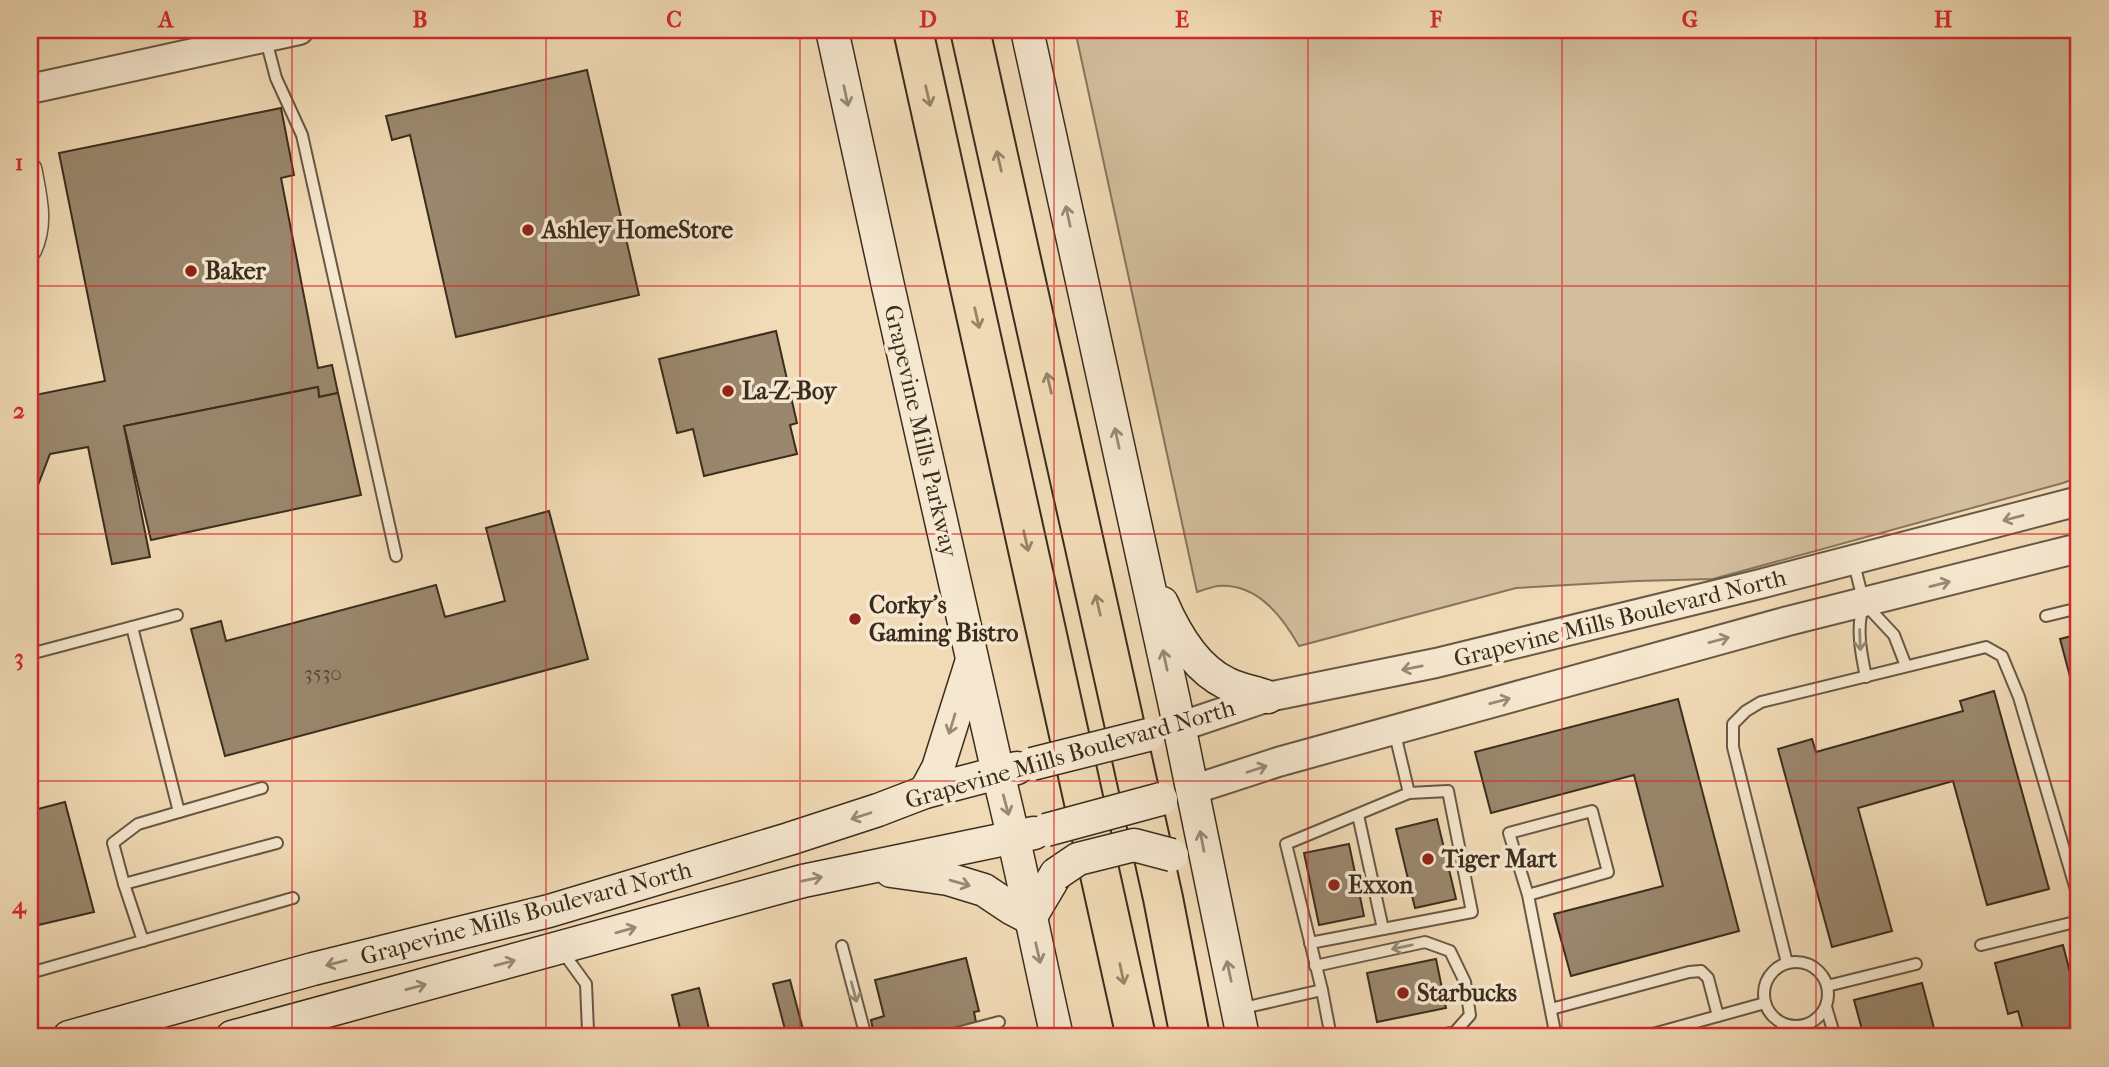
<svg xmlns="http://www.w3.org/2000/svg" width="2109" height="1067" font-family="'IM FELL French Canon',serif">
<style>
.green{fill:#d2bd9c;stroke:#86755d;stroke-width:2}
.building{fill:#9a876d;stroke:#3b2d1e;stroke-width:2}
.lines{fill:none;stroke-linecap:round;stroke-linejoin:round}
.service-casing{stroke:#685844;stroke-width:14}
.minor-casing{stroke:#685844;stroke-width:26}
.tertiary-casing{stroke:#685844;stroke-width:32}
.secondary-casing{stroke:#3b2d1e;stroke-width:35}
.motorway-casing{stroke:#3b2d1e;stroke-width:42}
.service{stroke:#f6e8d0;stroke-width:10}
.minor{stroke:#f6e8d0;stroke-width:23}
.tertiary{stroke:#f6e8d0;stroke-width:28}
.secondary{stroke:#f6e8d0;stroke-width:32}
.motorway{stroke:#f1dbb6;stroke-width:38}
.secondary-bridge-casing{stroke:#3b2d1e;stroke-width:35;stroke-linecap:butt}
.secondary-bridge{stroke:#f6e8d0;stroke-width:32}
.oneway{stroke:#988a77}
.oneway2{stroke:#96846a}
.grid{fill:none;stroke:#d62828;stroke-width:2;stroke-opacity:0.55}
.poi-dot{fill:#8f2418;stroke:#f6e8d0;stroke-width:2.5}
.labels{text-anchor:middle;stroke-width:7;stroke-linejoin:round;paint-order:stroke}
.number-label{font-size:21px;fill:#534432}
.poi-label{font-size:24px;font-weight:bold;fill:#3b2d1e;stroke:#f6e8d0;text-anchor:start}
.street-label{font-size:24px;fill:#3b2d1e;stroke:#f6e8d0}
.neatline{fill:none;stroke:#d62828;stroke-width:2.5}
.grid-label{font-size:23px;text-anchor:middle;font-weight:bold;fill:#d62828}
</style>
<rect width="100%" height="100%" fill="#f1dbb6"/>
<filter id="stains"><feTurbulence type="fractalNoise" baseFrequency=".00286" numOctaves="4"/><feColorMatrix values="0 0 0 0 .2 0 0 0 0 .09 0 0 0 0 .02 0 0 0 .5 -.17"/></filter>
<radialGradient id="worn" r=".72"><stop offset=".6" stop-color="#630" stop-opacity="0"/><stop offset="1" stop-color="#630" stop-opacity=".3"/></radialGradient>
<path class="green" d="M1075,30H2079V477L2063,483L1713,579L1637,581L1516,588L1299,646C1282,616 1257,583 1218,586C1211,587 1203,590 1197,592Z"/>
<g class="building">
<path d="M587,70L639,295L456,337L410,135L392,140L386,116Z"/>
<path d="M281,108L294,175L281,178L318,368L332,365L338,393L319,397L318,387L124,426L150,557L112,564L88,447L50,454L30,506V396L105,381L59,153Z"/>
<path d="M776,331L797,423L790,425L797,454L704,476L693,429L677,433L659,359Z"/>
<path d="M318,387L319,397L338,393L361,495L151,540L124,426Z"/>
<path d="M549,511L588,659L225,756L191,629L221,621L226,641L436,585L445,617L505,601L486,528Z"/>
<path d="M2079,634V698L2076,699L2060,639Z"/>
<path d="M1994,691L2049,889L1987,905L1953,781L1858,808L1892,931L1832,947L1778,749L1812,739L1816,752L1963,711L1960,701Z"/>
<path d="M1678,699L1739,931L1571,976L1554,914L1663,886L1634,775L1491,813L1475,752Z"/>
<path d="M65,802L94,912L30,927V811Z"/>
<path d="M1437,819L1456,899L1415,908L1396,829Z"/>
<path d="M1349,844L1364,916L1319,925L1304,853Z"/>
<path d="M2063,945L2079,1008V1037H2025L2018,1011L2008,1014L1995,963Z"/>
<path d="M966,958L979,1011L974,1012L976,1022L968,1024L971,1037H942L941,1033L926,1037H889L888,1032L874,1035L871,1020L884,1016L875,980Z"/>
<path d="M1436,959L1446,1008L1377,1022L1367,973Z"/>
<path d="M790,980L805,1037H787L773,984Z"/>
<path d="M1922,983L1935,1032L1926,1035L1927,1037H1864L1854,1000Z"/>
<path d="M699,988L711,1037H682L672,995Z"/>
<path d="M1757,1032L1759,1037H1739Z"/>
</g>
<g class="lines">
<defs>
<g id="service">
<path d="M266,40L276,78L302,135L396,556"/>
<path d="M1853,560L1864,603L1894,635L1906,666"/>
<path d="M1863,606C1856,629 1861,653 1866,677"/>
<path d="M2046,616L2079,608"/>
<path d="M132,627L179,812L138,824L113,843L124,884L277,843"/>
<path d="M30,654L177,615"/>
<path d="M179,812L262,788"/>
<path d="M1358,815L1383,929"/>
<path d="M124,884L143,941"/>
<path d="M1528,895L1608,872L1592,811L1509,833L1528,895L1556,1037"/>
<path d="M1310,943L1472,912L1448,791L1409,793"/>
<path d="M1981,945L2079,921"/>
<path d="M842,946L866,1037"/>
<path d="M562,951L586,984L588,1031L586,1037"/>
<circle cx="1796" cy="994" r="32"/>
<path d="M1787,963L1733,747V724L1746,711L1761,702L1986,647L2002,656L2019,697L2079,900"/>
<path d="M1315,966L1425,942L1450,951L1465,982L1470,1015L1455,1032L1430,1037"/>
<path d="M30,973L293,898"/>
<path d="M1827,986L1916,964"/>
<path d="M1826,1007L1835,1037"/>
<path d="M1239,1009L1322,990"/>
<path d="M1551,1009L1689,972L1701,971L1708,978L1718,1016"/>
<path d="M1782,1023L1784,1037"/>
<path d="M942,1037L999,1022"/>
<path d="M1331,1037L1322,990L1286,844L1409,793L1394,730"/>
<path d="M1642,1037L1765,1003"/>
</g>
<path id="minor" d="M30,170C35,197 42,223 30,249"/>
<g id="tertiary">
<path d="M30,89L299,30"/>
<path d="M1179,727L1268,697L1436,663L1760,584L2079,501"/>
<path d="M1192,790L1278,762L1788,621L2079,548"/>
</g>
<g id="secondary">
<path d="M832,30L888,286L998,773C1020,860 1037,949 1057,1037"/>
<path d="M1027,30L1174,701L1243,1037"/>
<path d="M1162,603C1175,633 1195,668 1226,683C1239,690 1255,692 1268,697"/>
<path d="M925,792L938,768L972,660"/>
<path d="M891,871L948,879L984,890L1011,908L1030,918L1056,874"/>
<path d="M69,1037L313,969L549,911L789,839L878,810L925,792L1017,768"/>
<path d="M232,1037L803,881L1034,833"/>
</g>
<g id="motorway">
<path d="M913,30L1136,1037"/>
<path d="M970,30L1163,898L1190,1037"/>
</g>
</defs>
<use href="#service" class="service-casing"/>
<use href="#minor" class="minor-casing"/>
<use href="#tertiary" class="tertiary-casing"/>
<use href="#secondary" class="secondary-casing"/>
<use href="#motorway" class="motorway-casing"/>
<use href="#service" class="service"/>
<use href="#minor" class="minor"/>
<use href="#tertiary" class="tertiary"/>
<use href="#secondary" class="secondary"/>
<use href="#motorway" class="motorway"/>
<defs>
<g id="secondary-bridge">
<path d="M1032,764L1148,735"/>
<path d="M1046,830L1161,799"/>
<path d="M1056,874L1078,859L1134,845L1172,855"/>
</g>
</defs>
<use href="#secondary-bridge" class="secondary-bridge-casing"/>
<use href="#secondary-bridge" class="secondary-bridge"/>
</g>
<defs><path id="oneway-shaft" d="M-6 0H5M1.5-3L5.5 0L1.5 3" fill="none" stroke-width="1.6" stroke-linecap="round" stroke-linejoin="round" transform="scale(1.75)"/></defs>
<g class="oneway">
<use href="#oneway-shaft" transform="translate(846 96) rotate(78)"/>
<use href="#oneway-shaft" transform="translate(1068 216) rotate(-102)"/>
<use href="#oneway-shaft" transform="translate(1117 438) rotate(-102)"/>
<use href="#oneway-shaft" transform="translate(2013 518) rotate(165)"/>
<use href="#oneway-shaft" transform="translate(1940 584) rotate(-14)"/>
<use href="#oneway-shaft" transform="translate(1719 640) rotate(-15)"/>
<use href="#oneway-shaft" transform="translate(1860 640) rotate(88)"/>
<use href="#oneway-shaft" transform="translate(1165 660) rotate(-102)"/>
<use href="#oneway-shaft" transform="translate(1412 668) rotate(169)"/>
<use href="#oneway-shaft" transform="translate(1500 701) rotate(-15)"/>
<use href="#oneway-shaft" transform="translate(952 724) rotate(107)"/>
<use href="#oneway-shaft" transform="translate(1257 769) rotate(-18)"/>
<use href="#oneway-shaft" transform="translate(1006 805) rotate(75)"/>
<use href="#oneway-shaft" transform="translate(861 816) rotate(162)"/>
<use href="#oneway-shaft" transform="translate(1202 841) rotate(-101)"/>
<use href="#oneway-shaft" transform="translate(812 879) rotate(-12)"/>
<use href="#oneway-shaft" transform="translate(960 883) rotate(16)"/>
<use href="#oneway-shaft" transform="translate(626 930) rotate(-16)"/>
<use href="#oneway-shaft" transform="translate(1402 947) rotate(168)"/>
<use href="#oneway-shaft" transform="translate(1038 953) rotate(77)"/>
<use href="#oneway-shaft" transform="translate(336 963) rotate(166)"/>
<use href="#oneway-shaft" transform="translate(505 963) rotate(-15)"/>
<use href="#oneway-shaft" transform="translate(1229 971) rotate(-102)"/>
<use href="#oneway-shaft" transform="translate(416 987) rotate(-15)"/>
<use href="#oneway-shaft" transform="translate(854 992) rotate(75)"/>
</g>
<g class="oneway2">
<use href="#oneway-shaft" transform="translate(928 96) rotate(77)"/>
<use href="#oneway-shaft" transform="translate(999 161) rotate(-103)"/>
<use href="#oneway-shaft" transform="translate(977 318) rotate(77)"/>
<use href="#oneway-shaft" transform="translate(1049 383) rotate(-103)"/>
<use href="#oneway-shaft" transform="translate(1026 541) rotate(77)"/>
<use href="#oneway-shaft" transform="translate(1098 605) rotate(-103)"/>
<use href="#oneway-shaft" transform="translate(1122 974) rotate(78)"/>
</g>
<path class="grid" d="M292,30V1037M546,30V1037M800,30V1037M1054,30V1037M1308,30V1037M1562,30V1037M1816,30V1037M30,286H2079M30,534H2079M30,781H2079"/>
<g class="poi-dot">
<circle cx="528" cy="230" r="7"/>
<circle cx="191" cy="271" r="7"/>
<circle cx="728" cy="391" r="7"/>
<circle cx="855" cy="619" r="7"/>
<circle cx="1428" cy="859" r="7"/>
<circle cx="1334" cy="885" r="7"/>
<circle cx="1403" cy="993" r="7"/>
</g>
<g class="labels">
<g class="number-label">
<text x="323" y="680">3530</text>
</g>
<g class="poi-label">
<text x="542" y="238">Ashley HomeStore</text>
<text x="205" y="279">Baker</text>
<text x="742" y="399">La-Z-Boy</text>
<text x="869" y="613">Corky's<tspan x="869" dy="28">Gaming Bistro</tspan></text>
<text x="1442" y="867">Tiger Mart</text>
<text x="1348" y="893">Exxon</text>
<text x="1417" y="1001">Starbucks</text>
</g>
<g class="street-label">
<text transform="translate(921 431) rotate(77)" y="8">Grapevine Mills Parkway</text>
<text transform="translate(1620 618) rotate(-14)" y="8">Grapevine Mills Boulevard North</text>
<text transform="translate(1070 754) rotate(-16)" y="8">Grapevine Mills Boulevard North</text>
<text transform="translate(526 913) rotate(-15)" y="8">Grapevine Mills Boulevard North</text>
</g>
</g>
<rect width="2109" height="1067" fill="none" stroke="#f1dbb6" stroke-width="77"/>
<rect x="38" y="38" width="2032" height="990" class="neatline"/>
<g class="grid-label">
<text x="166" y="27">A</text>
<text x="420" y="27">B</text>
<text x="674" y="27">C</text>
<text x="928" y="27">D</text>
<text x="1182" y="27">E</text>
<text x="1436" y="27">F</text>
<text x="1690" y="27">G</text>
<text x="1943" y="27">H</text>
<text x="19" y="170">1</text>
<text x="19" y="418">2</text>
<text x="19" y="665">3</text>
<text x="19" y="913">4</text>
</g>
<rect width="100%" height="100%" filter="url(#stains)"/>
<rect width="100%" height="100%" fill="url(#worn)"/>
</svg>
